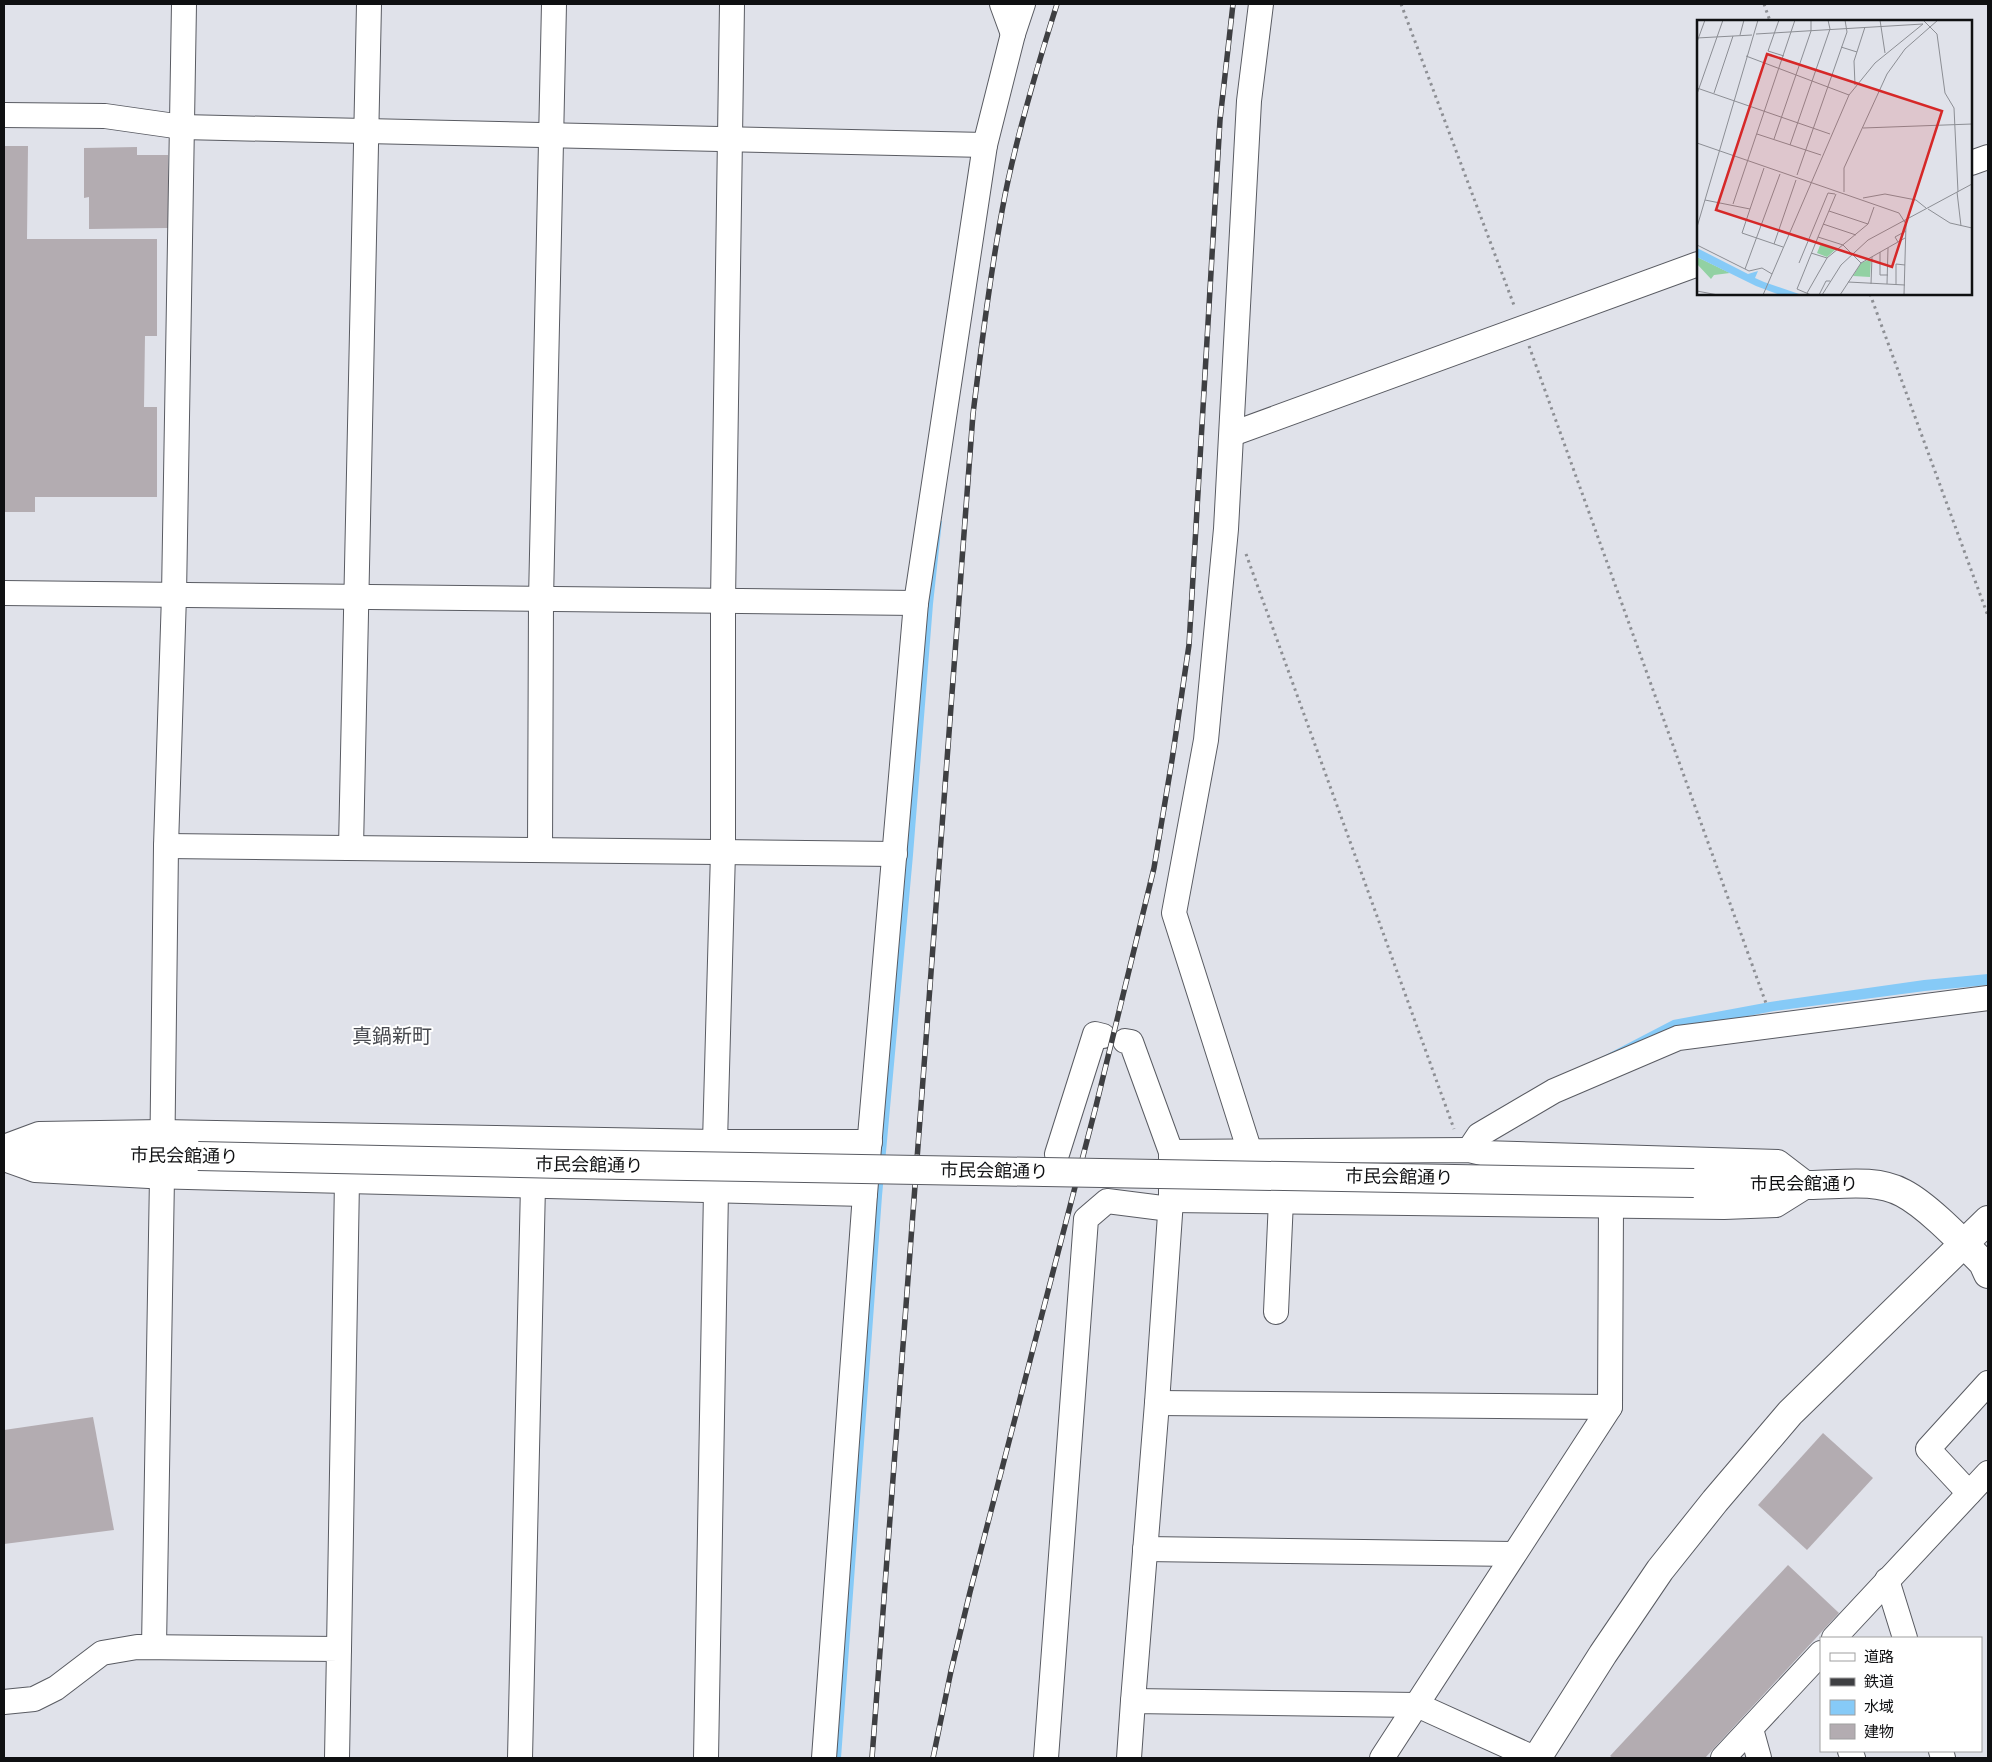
<svg xmlns="http://www.w3.org/2000/svg" width="1992" height="1762" font-family="'DejaVu Sans','Noto Sans JP',sans-serif">
<style>
.water{fill:#86caf7}
.building{fill:#b3acb1}
.lines{fill:none;stroke-linecap:round;stroke-linejoin:round}
.minor-casing{stroke:#595b62;stroke-width:26}
.tertiary-casing{stroke:#595b62;stroke-width:30}
.path{stroke:#8d8f94;stroke-width:3;stroke-dasharray:2.5 4;stroke-linecap:butt}
.minor{stroke:#fff;stroke-width:24}
.tertiary{stroke:#fff;stroke-width:28}
.rail-casing{stroke:#3e3f42;stroke-width:5.5}
.rail{stroke:#fff;stroke-width:4;stroke-dasharray:11;stroke-linecap:butt}
.tertiary-bridge-casing{stroke:#595b62;stroke-width:30;stroke-linecap:butt}
.tertiary-bridge{stroke:#fff;stroke-width:28}
.labels{text-anchor:middle;stroke-width:4;stroke-linejoin:round;paint-order:stroke}
.street-label{font-size:18px;fill:#0f1012;stroke:#fff}
.quarter-label{font-size:20px;fill:#47494f;stroke:#fff}
.inset-road{fill:none;stroke:#8c8e94;stroke-width:1}
.view{fill:#d62828;fill-opacity:0.15;stroke:#d62828;stroke-width:2.5}
.inset-edge{fill:none;stroke:#0f1012;stroke-width:2.5}
</style>
<rect width="100%" height="100%" fill="#e0e2ea"/>
<g class="water">
<path d="M933,520L942,521L933,604L913,855L882,1196L841,1758H829Z"/>
<path d="M1988,974V985L1925,991L1774,1011L1676,1030L1482,1129L1471,1125L1673,1020L1770,1002L1924,980Z"/>
</g>
<g class="building">
<path d="M4,146H28L27,239H157V336H145L144,407H157V497H35V512H4Z"/>
<path d="M137,147V155H168V228L89,229V197L84,198V148Z"/>
<path d="M93,1417L114,1530L4,1544V1430Z"/>
<path d="M1823,1433L1873,1478L1807,1550L1758,1505Z"/>
<path d="M1788,1565L1839,1613L1705,1758H1613L1610,1756Z"/>
</g>
<g class="lines">
<defs>
<g id="minor">
<path d="M1002,4L1013,34"/>
<path d="M4,115L105,116L182,127L985,145"/>
<path d="M1971,163L1988,157"/>
<path d="M1232,434L1698,264"/>
<path d="M4,593L916,603"/>
<path d="M166,846L895,854"/>
<path d="M351,848L369,4"/>
<path d="M540,850L541,600L554,4"/>
<path d="M1125,1041L1131,1042L1171,1152"/>
<path d="M715,1142L723,852V601L732,4"/>
<path d="M4,1147L39,1134L162,1132L715,1142H870"/>
<path d="M1469,1150L1482,1153L1778,1162L1808,1185L1776,1205L1724,1207L1171,1200V1152Z"/>
<path d="M1469,1150L1479,1135L1554,1091L1678,1038L1988,998"/>
<path d="M1250,1152L1174,913L1206,740L1226,529L1249,101L1261,4"/>
<path d="M1057,1154L1095,1034L1103,1036"/>
<path d="M4,1159L35,1170L149,1176L865,1194"/>
<path d="M1276,1312L1281,1200"/>
<path d="M1157,1403L1610,1407"/>
<path d="M1969,1493L1928,1449L1988,1383"/>
<path d="M1145,1549L1514,1554"/>
<path d="M1887,1580L1905,1638"/>
<path d="M1834,1638L1988,1473"/>
<path d="M154,1647L162,1177L166,846L174,595L184,4"/>
<path d="M339,1649L347,1180"/>
<path d="M1133,1701L1157,1403L1171,1200"/>
<path d="M4,1702L34,1699L56,1688L102,1653L137,1647L339,1649L337,1758"/>
<path d="M1751,1729L1759,1758"/>
<path d="M1850,1751L1853,1758"/>
<path d="M1941,1751L1943,1758"/>
<path d="M520,1758L533,1185"/>
<path d="M706,1758L716,1190"/>
<path d="M824,1758L865,1194L916,603L985,145L1013,34L1023,4"/>
<path d="M1046,1758L1086,1219L1107,1201L1170,1209"/>
<path d="M1129,1758L1133,1701L1417,1705L1534,1758"/>
<path d="M1382,1758L1610,1407L1611,1206"/>
<path d="M1723,1758L1821,1653"/>
</g>
<g id="tertiary">
<path d="M4,1153L198,1156"/>
<path d="M1694,1183C1732,1184 1771,1186 1809,1185C1839,1185 1875,1178 1903,1193C1928,1206 1962,1242 1983,1263L1988,1274"/>
<path d="M1537,1758L1603,1654L1660,1570L1715,1501L1790,1413L1988,1220"/>
</g>
</defs>
<use href="#minor" class="minor-casing"/>
<use href="#tertiary" class="tertiary-casing"/>
<g class="path">
<path d="M1401,4L1515,308"/>
<path d="M1764,4L1770,21"/>
<path d="M1870,294L1988,616"/>
<path d="M1529,346L1767,1006"/>
<path d="M1246,554L1454,1129"/>
</g>
<use href="#minor" class="minor"/>
<use href="#tertiary" class="tertiary"/>
<defs>
<g id="rail">
<path d="M872,1758L973,414C982,341 991,268 1005,195C1018,131 1037,67 1057,4"/>
<path d="M933,1758L951,1671L970,1592L1096,1106L1154,868L1172,760L1189,645L1220,120L1233,4"/>
</g>
</defs>
<use href="#rail" class="rail-casing"/>
<use href="#rail" class="rail"/>
<defs>
<path id="tertiary-bridge" d="M198,1156L564,1164L1694,1183"/>
</defs>
<use href="#tertiary-bridge" class="tertiary-bridge-casing"/>
<use href="#tertiary-bridge" class="tertiary-bridge"/>
</g>
<g class="labels">
<g class="street-label">
<text transform="translate(184 1156) rotate(1)" y="6">市民会館通り</text>
<text transform="translate(589 1165) rotate(1)" y="6">市民会館通り</text>
<text transform="translate(994 1171) rotate(1)" y="6">市民会館通り</text>
<text transform="translate(1399 1177) rotate(1)" y="6">市民会館通り</text>
<text x="1804" y="1190">市民会館通り</text>
</g>
<g class="quarter-label">
<text x="392" y="1043">真鍋新町</text>
</g>
</g>
<g transform="translate(1697 20)">
<rect width="275" height="275" fill="#e0e2ea"/>
<path d="M124,223L139,229L130,237L120,233ZM0,237L33,253L17,255L14,259L0,244ZM174,239L173,257L156,256L164,243Z" fill="#92d1a3"/>
<path d="M0,228L51,254L61,251L58,258L67,262L105,275H83L59,266L0,237Z" fill="#86caf7"/>
<path class="inset-road" d="M82,0L71,31L87,36M183,0L188,33M226,0L240,14L248,73L257,88L261,172M59,14L226,4M43,15L47,0M0,18L55,15M0,22L8,0M144,27L160,32M49,36L152,75M158,65L157,41L168,7M0,68L133,114M17,73L36,16M0,74L26,0M166,108L275,104M60,114L124,135M77,119L114,11V0M0,123L202,193L209,204L207,275M93,125L133,9L131,0M100,155L150,12L148,0M147,172V148L190,54L208,29L241,0M260,172L264,206M166,178L188,174L219,180L229,188M8,180L53,189L45,213L86,227M36,184L98,0M53,189L67,148M231,189L253,203L275,208M132,191L171,204M126,204L159,215M0,207L61,0M121,217L139,174M201,222L198,217L209,211M77,224L99,160M0,225L52,251L65,248L75,254M183,232V255H191M114,233L130,238M102,243L131,173L138,174M48,249L83,154M151,262L208,265M174,264L175,237M190,264L191,228M199,265V244L208,245M0,271L21,275M110,273L130,238L171,204L177,187M66,275L152,75L178,43L226,4M114,275L100,269L121,217L146,225L164,243M122,275L129,261H133M125,275L144,245L171,220L275,164M143,275L164,243L208,218"/>
<path class="view" d="M70,34L245,91L195,247L19,190Z"/>
<rect width="275" height="275" class="inset-edge"/>
</g>
<rect width="1992" height="1762" fill="none" stroke="#0f1012" stroke-width="10"/>
<rect x="1820" y="1637" width="162" height="115" fill="#ffffff" stroke="#9f9fa0"/>
<rect x="1830" y="1653" width="25" height="8" fill="#ffffff" stroke="#9f9fa0"/>
<text x="1864" y="1662" font-size="15" fill="#0f1012">道路</text>
<rect x="1830" y="1678" width="25" height="8" fill="#3e3f42" stroke="#9f9fa0"/>
<text x="1864" y="1687" font-size="15" fill="#0f1012">鉄道</text>
<rect x="1830" y="1700" width="25" height="15" fill="#86caf7" stroke="#9f9fa0"/>
<text x="1864" y="1712" font-size="15" fill="#0f1012">水域</text>
<rect x="1830" y="1724" width="25" height="15" fill="#b3acb1" stroke="#9f9fa0"/>
<text x="1864" y="1737" font-size="15" fill="#0f1012">建物</text>
</svg>
